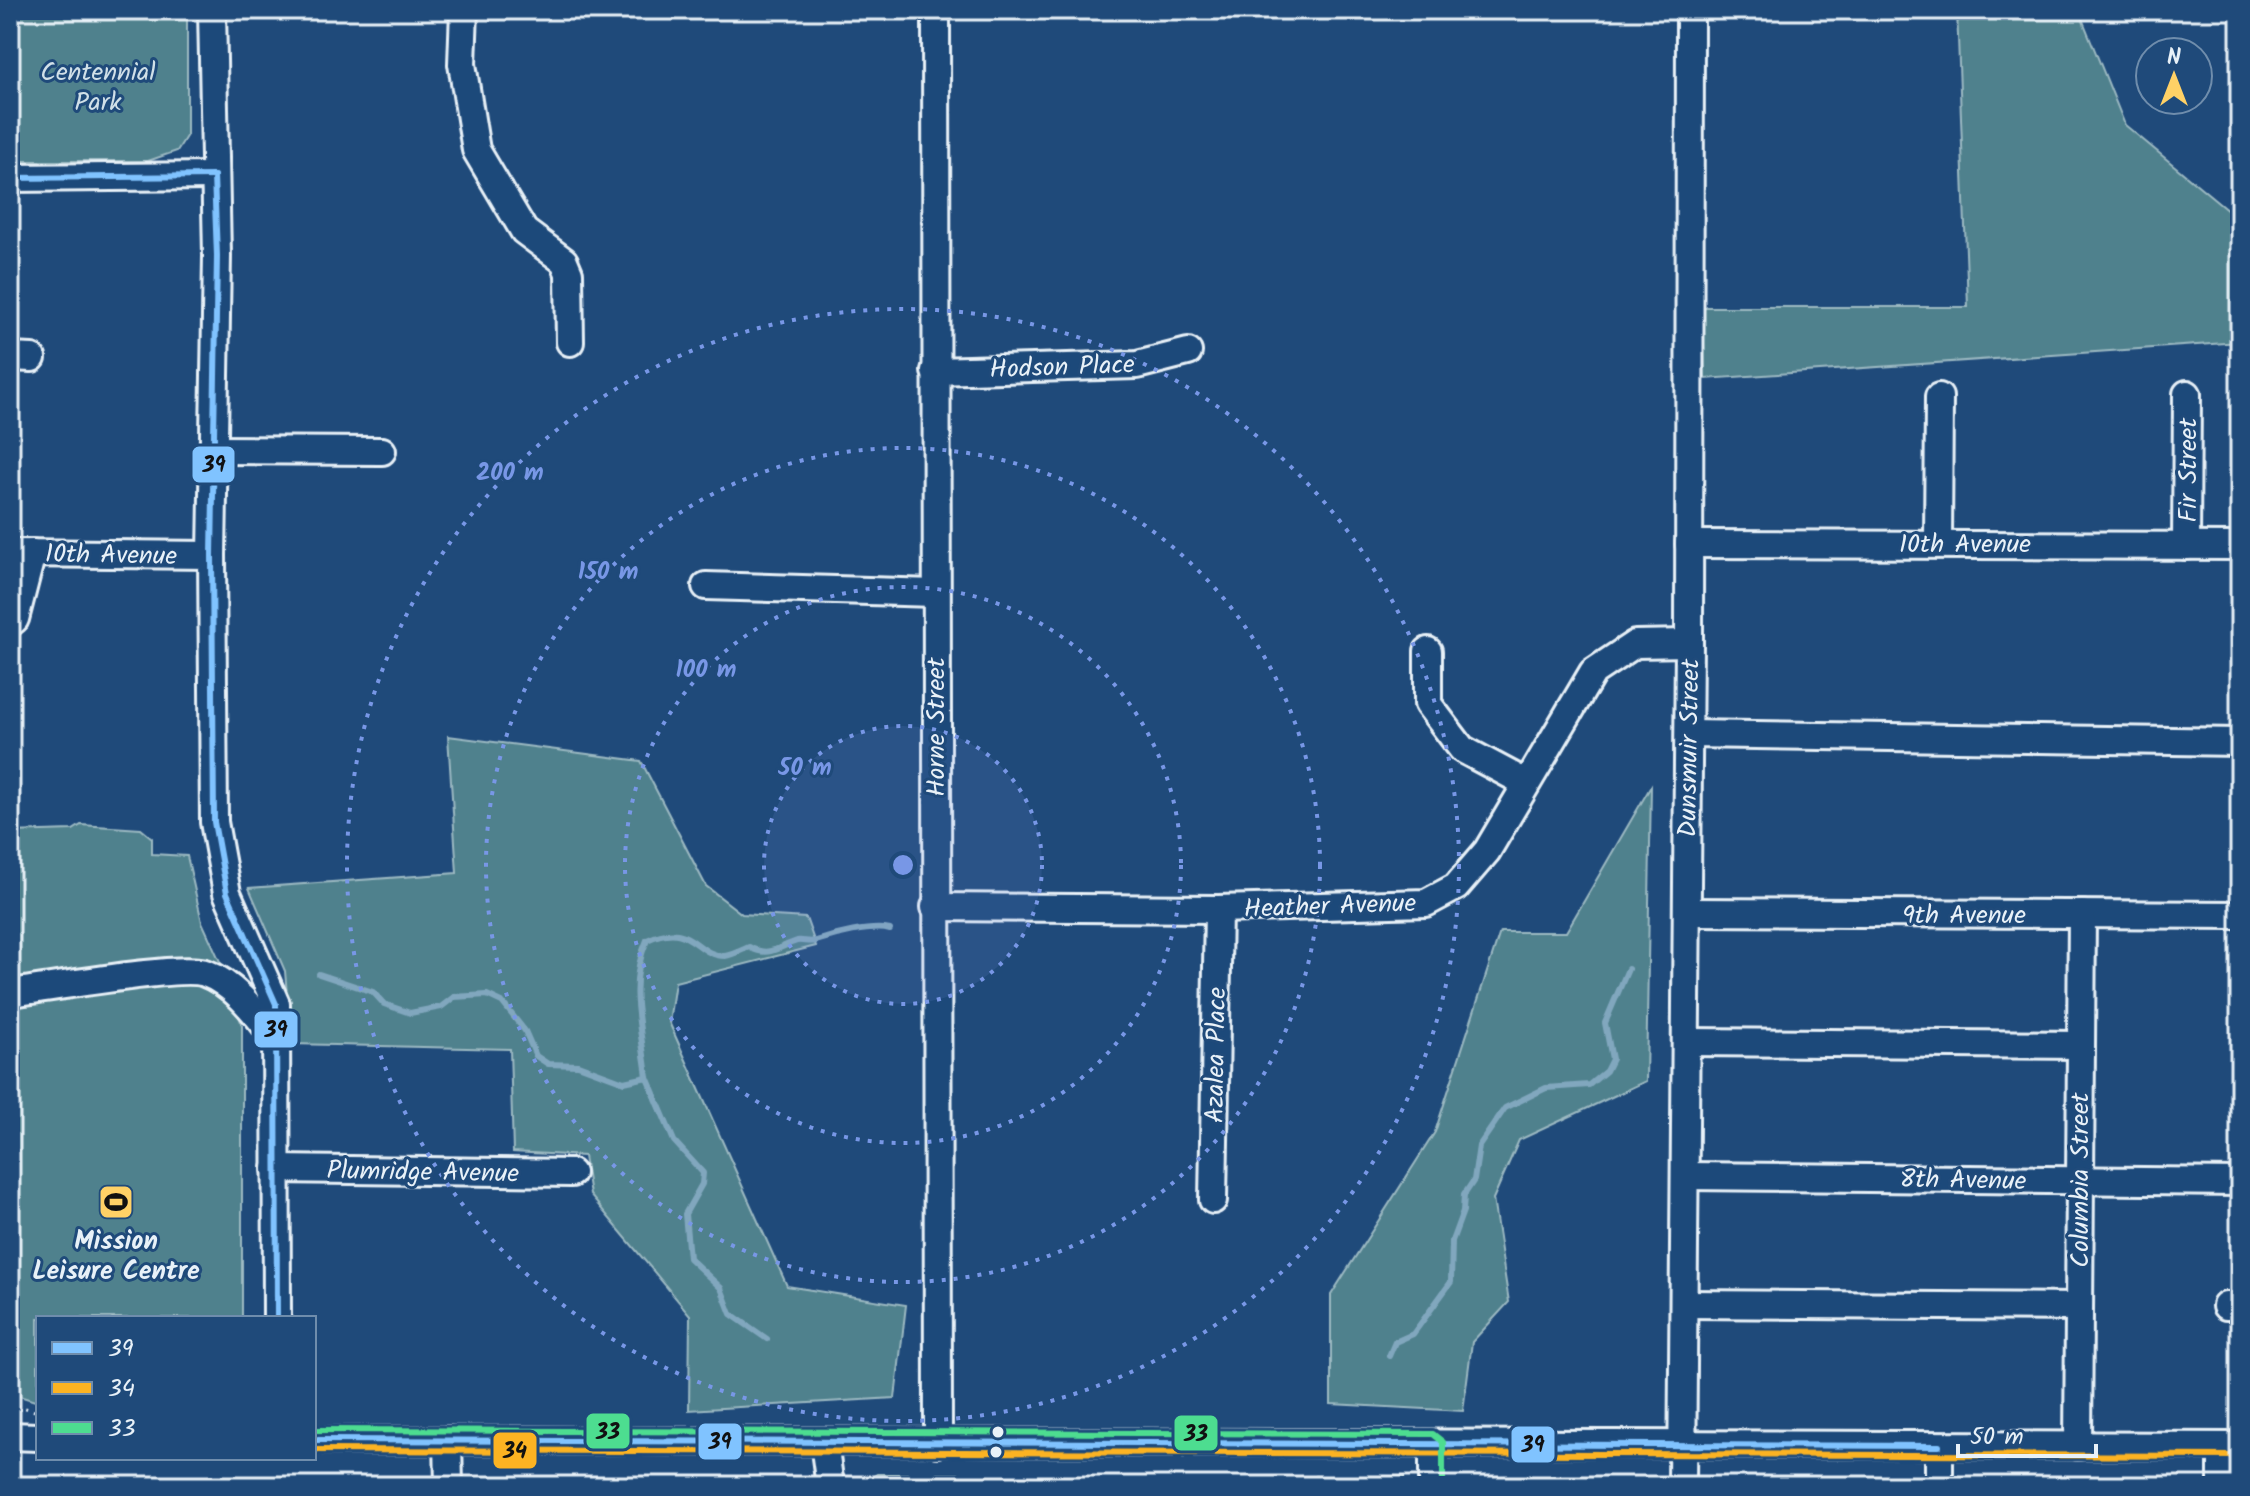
<svg xmlns="http://www.w3.org/2000/svg" width="2250" height="1496" font-family="Kalam,sans-serif">
<style>
.green{fill:#50818d;stroke:#9cb9c2;stroke-width:2}
.lines{fill:none;stroke-linecap:round;stroke-linejoin:round}
.stream{stroke:#81a7be;stroke-width:6}
.minor-casing{stroke:#e8f1f8;stroke-width:32}
.path{stroke:#e8f1f8;stroke-width:3;stroke-dasharray:2 6;stroke-linecap:butt}
.minor{stroke:#1f4a7a;stroke-width:26}
.bus-1-casing{stroke:#1f4a7a;stroke-width:12}
.bus-2-casing{stroke:#1f4a7a;stroke-width:12}
.bus-3-casing{stroke:#1f4a7a;stroke-width:12}
.bus-1{stroke:#80c3ff;stroke-width:6}
.bus-2{stroke:#fcb322;stroke-width:6}
.bus-3{stroke:#4ddd90;stroke-width:6}
.ring{fill:none;stroke:#7897e6;stroke-width:4;stroke-dasharray:4 8}
.bus-dot{fill:#e8f1f8;stroke:#1f4a7a;stroke-width:3}
.labels{text-anchor:middle;stroke-width:6;stroke-linejoin:round;paint-order:stroke}
.park-label{font-size:26px;fill:#d1e0e8;stroke:#1f4a7a}
.street-label{font-size:26px;fill:#e8f1f8;stroke:#1f4a7a}
.poi-label{font-size:26px;font-weight:bold;fill:#e8f1f8;stroke:#1f4a7a}
.centre{fill:#7897e6;stroke:#1f4a7a;stroke-width:4}
.ring-label{font-size:24px;text-anchor:middle;font-weight:bold;fill:#7897e6;stroke:#1f4a7a;stroke-width:6;stroke-linejoin:round;paint-order:stroke}
.line-badge{stroke:#1f4a7a;stroke-width:3}
.pale-badge-label{font-size:22px;text-anchor:middle;font-weight:bold;fill:#111}
</style>
<rect width="100%" height="100%" fill="#1f4a7a"/>
<filter id="ink" filterUnits="userSpaceOnUse"><feTurbulence type="fractalNoise" baseFrequency=".0125" numOctaves="2"/><feDisplacementMap in="SourceGraphic" scale="16" xChannelSelector="R" yChannelSelector="G"/><feConvolveMatrix kernelMatrix="1 2 1 2 8 2 1 2 1" color-interpolation-filters="sRGB"/></filter>
<g filter="url(#ink)">
<g class="green">
<path d="M10,10H187V135L177,151L148,161H10Z"/>
<path d="M1957,10L2079,11L2125,125L2240,220V342L1705,379L1703,307H1968Z"/>
<path d="M448,736L641,761L706,886L742,914L806,918L816,946L675,982L669,1022L787,1286L906,1305L895,1398L689,1410L690,1315L590,1195L584,1156L513,1152L510,1049L291,1044L285,971L249,888L457,873Z"/>
<path d="M1651,786L1646,1081L1519,1140L1493,1199L1509,1302L1472,1342L1463,1411L1331,1404V1295L1435,1132L1500,932H1566Z"/>
<path d="M81,825L141,829L152,838V854L187,856L202,922L223,968L242,1025V1318H38V1402L10,1393V832L73,830Z"/>
<path d="M877,1474H979L984,1486H858Z"/>
<path d="M1316,1476L1404,1477V1486H1316Z"/>
</g>
<g class="lines">
<g class="stream">
<path d="M319,974L373,992L384,1004L410,1013L441,1007L454,997L487,995L502,1002L525,1031L536,1056L548,1064L578,1065L624,1082L647,1077L674,1141L703,1173L702,1184L685,1214L689,1258L721,1288L731,1314L767,1339"/>
<path d="M647,1077C642,1029 626,988 647,940C693,919 694,956 725,956C732,955 742,950 749,947C769,958 778,947 797,941C803,940 809,943 816,941C834,935 872,925 890,930"/>
<path d="M1389,1356L1395,1342L1413,1334L1451,1282L1452,1241L1463,1211L1464,1195L1474,1180L1479,1146L1505,1108L1546,1088L1589,1085L1606,1071L1612,1059L1605,1023L1628,969"/>
</g>
<defs>
<g id="minor">
<path d="M212,10L217,256L212,555L214,822L227,893L276,1004L277,1318"/>
<path d="M464,10L462,64L476,150L524,231L564,261L569,273L570,342"/>
<path d="M936,10L938,1443"/>
<path d="M10,178L214,176"/>
<path d="M10,357L32,358"/>
<path d="M935,371L1137,365L1188,352"/>
<path d="M214,450L382,451"/>
<path d="M1938,542L1939,397"/>
<path d="M1689,544L2240,546"/>
<path d="M2186,546L2187,394"/>
<path d="M10,553L212,555"/>
<path d="M706,586L935,593"/>
<path d="M10,623L15,619L32,553"/>
<path d="M1428,651V704L1462,749L1526,783"/>
<path d="M1689,734L2240,742"/>
<path d="M935,907L1218,909L1426,903L1456,887L1487,851L1593,672L1635,644L1689,643"/>
<path d="M1687,912L2240,915"/>
<path d="M10,993C44,989 182,964 205,973C235,984 257,1015 276,1039"/>
<path d="M1687,1042L2081,1045"/>
<path d="M276,1169L571,1173"/>
<path d="M1687,1176L2240,1182"/>
<path d="M1213,1200L1218,909"/>
<path d="M1685,1304L2079,1307"/>
<path d="M2226,1306H2240"/>
<path d="M10,1436L38,1437"/>
<path d="M314,1440L2240,1446"/>
<path d="M448,1440L449,1486"/>
<path d="M824,1443L830,1486"/>
<path d="M2078,1446L2082,914"/>
<path d="M1433,1486V1444"/>
<path d="M1682,1486L1689,643L1690,10"/>
<path d="M1939,1486V1446"/>
<path d="M2222,1486V1446"/>
</g>
</defs>
<use href="#minor" class="minor-casing"/>
<g class="path">
<path d="M10,1101L18,1110"/>
<path d="M10,1403L38,1412"/>
</g>
<use href="#minor" class="minor"/>
<defs>
<g id="bus-1">
<path d="M214,176L217,256L212,555L214,822L227,893L276,1004L277,1318"/>
<path d="M10,178L214,176"/>
<path d="M314,1440L1939,1446"/>
</g>
<path id="bus-2" d="M314,1450L2240,1456"/>
<path id="bus-3" d="M314,1430L1433,1434L1443,1442V1486"/>
</defs>
<use href="#bus-1" class="bus-1-casing"/>
<use href="#bus-2" class="bus-2-casing"/>
<use href="#bus-3" class="bus-3-casing"/>
<use href="#bus-1" class="bus-1"/>
<use href="#bus-2" class="bus-2"/>
<use href="#bus-3" class="bus-3"/>
</g>
</g>
<circle cx="903" cy="865" r="139" fill="#7897e6" fill-opacity=".12"/>
<g class="ring">
<circle cx="903" cy="865" r="139"/>
<circle cx="903" cy="865" r="278"/>
<circle cx="903" cy="865" r="417"/>
<circle cx="903" cy="865" r="556"/>
</g>
<defs>
<symbol id="stadium-square" viewBox="-11 -11 22 22"><rect x="-9" y="-9" width="18" height="18" rx="4" fill="#ffd166" stroke="#1f4a7a"/><path d="M0-5a6.5 5 0 1 0 0 10a6.5 5 0 1 0 0-10ZM-3.5-1.8h7v3.6h-7Z" fill="#111"/></symbol>
</defs>
<g fill-rule="evenodd">
<use href="#stadium-square" x="96" y="1182" width="40" height="40"/>
</g>
<g class="bus-dot">
<circle cx="998" cy="1432" r="7"/>
<circle cx="996" cy="1452" r="7"/>
</g>
<g class="labels">
<g class="park-label">
<text x="98" y="80">Centennial<tspan x="98" dy="30">Park</tspan></text>
</g>
<g class="street-label">
<text transform="translate(1062 366) rotate(-2)" y="9">Hodson Place</text>
<text transform="translate(2187 470) rotate(-90)" y="9">Fir Street</text>
<text x="1965" y="552">10th Avenue</text>
<text transform="translate(111 554) rotate(1)" y="9">10th Avenue</text>
<text transform="translate(935 727) rotate(-90)" y="9">Horne Street</text>
<text transform="translate(1688 748) rotate(-89)" y="9">Dunsmuir Street</text>
<text transform="translate(1330 905) rotate(-2)" y="9">Heather Avenue</text>
<text x="1964" y="923">9th Avenue</text>
<text transform="translate(1215 1055) rotate(-89)" y="9">Azalea Place</text>
<text transform="translate(423 1171) rotate(1)" y="9">Plumridge Avenue</text>
<text transform="translate(1963 1179) rotate(1)" y="9">8th Avenue</text>
<text transform="translate(2079 1180) rotate(-90)" y="9">Columbia Street</text>
</g>
<g class="poi-label">
<text x="116" y="1249">Mission<tspan x="116" dy="30">Leisure Centre</tspan></text>
</g>
</g>
<circle cx="903" cy="865" r="12" class="centre"/>
<g class="ring-label">
<text x="510" y="480">200 m</text>
<text x="608" y="579">150 m</text>
<text x="706" y="677">100 m</text>
<text x="805" y="775">50 m</text>
</g>
<g class="line-badge">
<rect x="191" y="445" width="45" height="39" rx="8" fill="#80c3ff"/>
<rect x="253" y="1010" width="46" height="39" rx="8" fill="#80c3ff"/>
<rect x="585" y="1412" width="46" height="38" rx="8" fill="#4ddd90"/>
<rect x="1173" y="1414" width="46" height="38" rx="8" fill="#4ddd90"/>
<rect x="697" y="1422" width="46" height="39" rx="8" fill="#80c3ff"/>
<rect x="1510" y="1425" width="46" height="39" rx="8" fill="#80c3ff"/>
<rect x="492" y="1431" width="46" height="39" rx="8" fill="#fcb322"/>
</g>
<g class="pale-badge-label">
<text x="214" y="472">39</text>
<text x="276" y="1037">39</text>
<text x="608" y="1439">33</text>
<text x="1196" y="1441">33</text>
<text x="720" y="1449">39</text>
<text x="1533" y="1452">39</text>
<text x="515" y="1458">34</text>
</g>
<rect width="2250" height="1496" fill="none" stroke="#1f4a7a" stroke-width="40"/>
<rect x="20" y="20" width="2210" height="1456" fill="none" stroke="#e8f1f8" stroke-width="3" filter="url(#ink)"/>
<rect x="36" y="1316" width="280" height="144" fill="#1f4a7a" stroke="#6f8dac" stroke-width="2"/>
<rect x="52" y="1342" width="40" height="12" fill="#80c3ff" stroke="#6f8dac" stroke-width="2"/>
<text x="108" y="1356" font-size="24" fill="#e8f1f8">39</text>
<rect x="52" y="1382" width="40" height="12" fill="#fcb322" stroke="#6f8dac" stroke-width="2"/>
<text x="108" y="1396" font-size="24" fill="#e8f1f8">34</text>
<rect x="52" y="1422" width="40" height="12" fill="#4ddd90" stroke="#6f8dac" stroke-width="2"/>
<text x="108" y="1436" font-size="24" fill="#e8f1f8">33</text>
<g transform="translate(2174 76)"><circle r="38" fill="#1f4a7a" stroke="#6f8dac" stroke-width="2"/>
<path d="M0-6L14 30L0 20L-14 30Z" fill="#ffd166"/>
<text y="-12" font-size="22" font-weight="bold" text-anchor="middle" fill="#e8f1f8">N</text>
</g>
<path d="M1958 1444v12h138v-12" fill="none" stroke="#e8f1f8" stroke-width="4"/>
<text x="1970" y="1444" font-size="24" fill="#e8f1f8" stroke="#1f4a7a" stroke-width="6" paint-order="stroke">50 m</text>
</svg>
